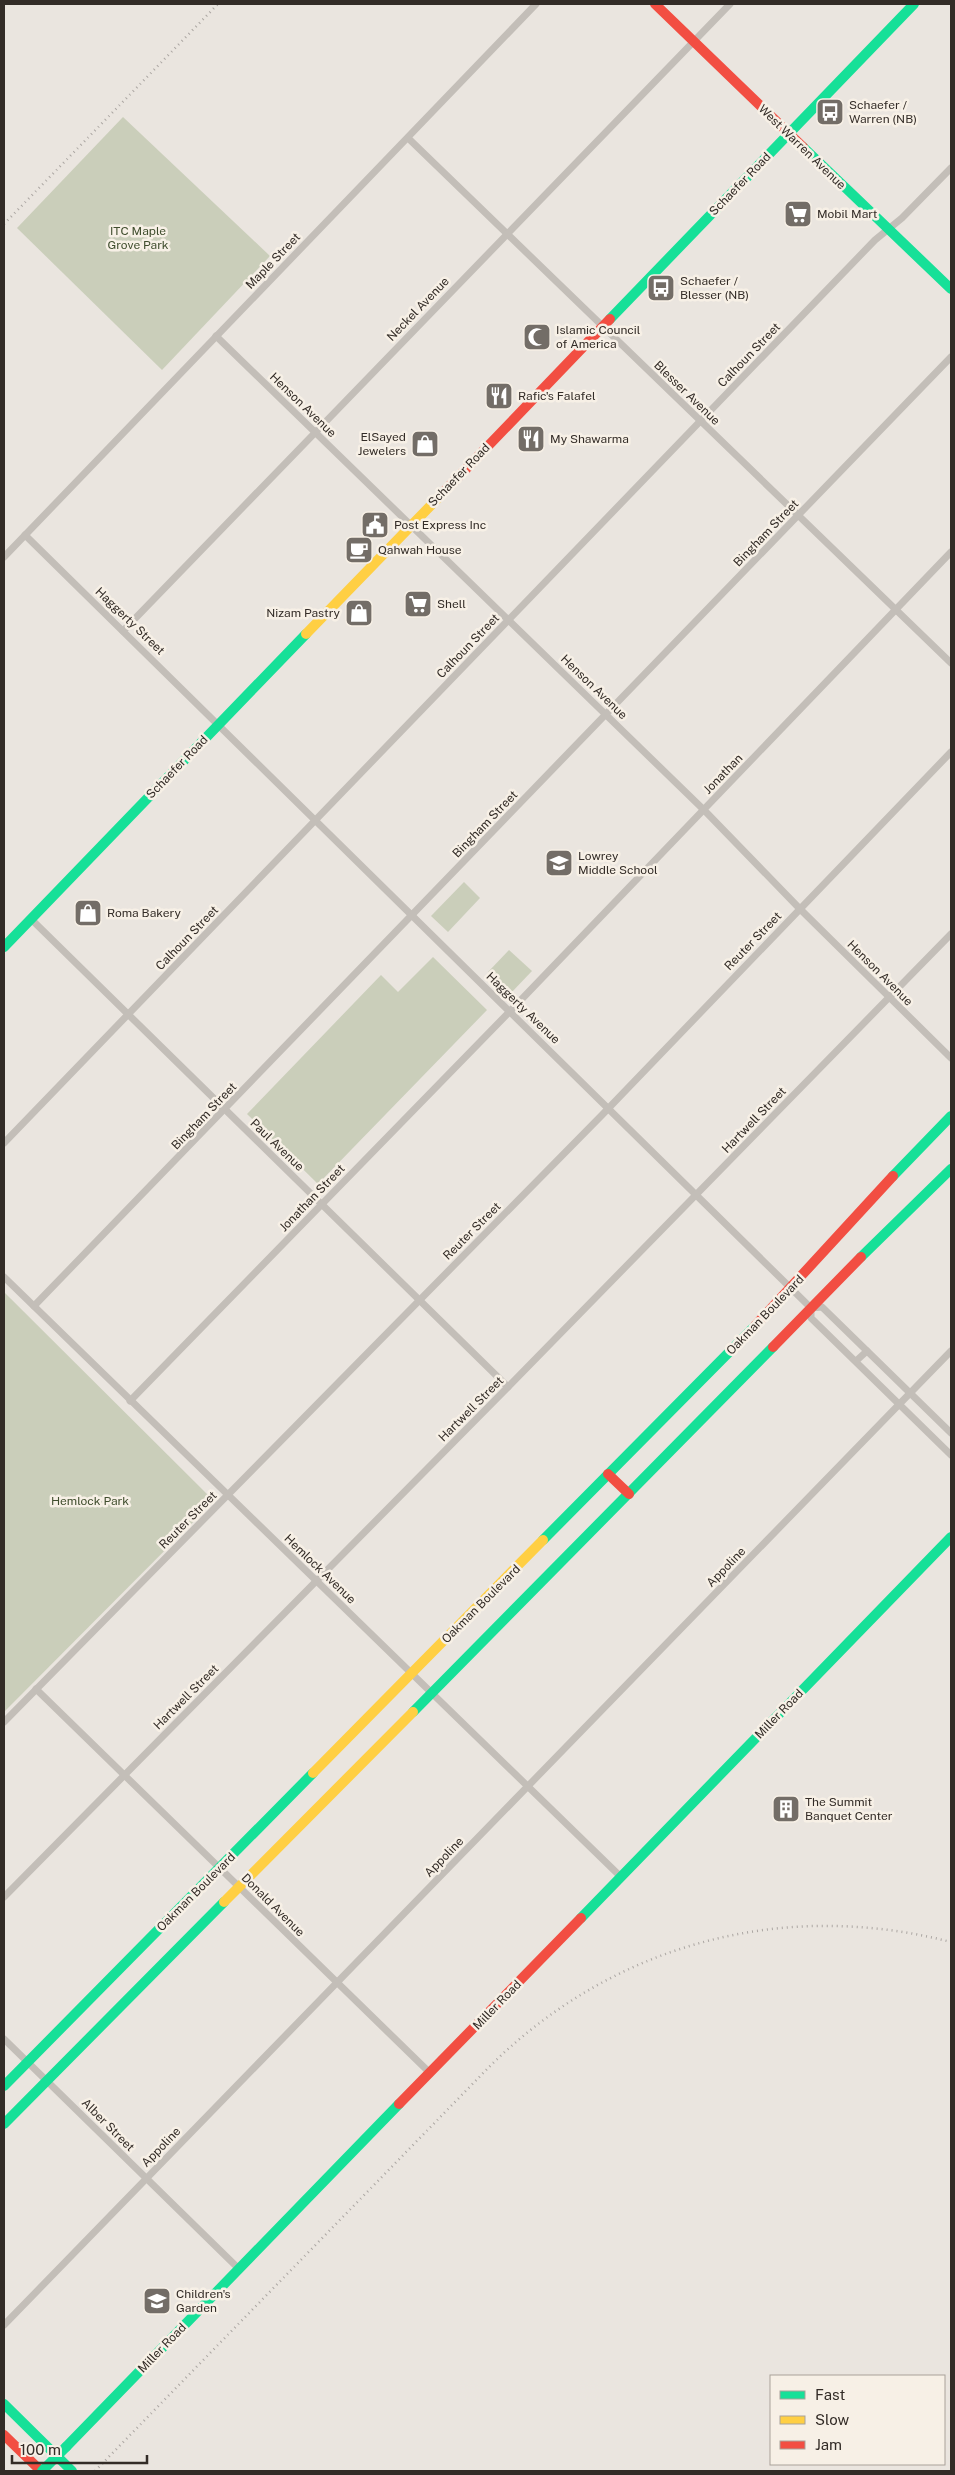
<svg xmlns="http://www.w3.org/2000/svg" width="955" height="2475" font-family="'Public Sans',sans-serif">
<style>
.green{fill:#caceba}
.lines{fill:none;stroke-linecap:round;stroke-linejoin:round}
.street{stroke:#c3beb8;stroke-width:7}
.fast{stroke:#16e098;stroke-width:10}
.slow{stroke:#ffcf43;stroke-width:10}
.jam{stroke:#f24e42;stroke-width:10}
.rail{stroke:#aba6a2;stroke-width:2.5;stroke-dasharray:1 4;stroke-linecap:butt}
.fast-bridge{stroke:#16e098;stroke-width:10}
.labels{text-anchor:middle;stroke-width:5;stroke-linejoin:round;paint-order:stroke}
.poi-label{font-size:12px;fill:#332c27;stroke:#f7f0e6;text-anchor:start}
.street-label{font-size:12px;fill:#332c27;stroke:#f7f0e6}
.park-label{font-size:12px;fill:#404e2e;stroke:#f7f0e6}
</style>
<rect width="100%" height="100%" fill="#eae5df"/>
<g class="green">
<path d="M123,117L270,256L162,370L17,228Z"/>
<path d="M464,882L480,898L448,932L431,916Z"/>
<path d="M509,950L532,971L510,994L488,972Z"/>
<path d="M433,957L487,1010L318,1184L247,1114L381,975L398,992Z"/>
<path d="M4,1292L214,1501L4,1712Z"/>
</g>
<g class="lines">
<g class="street">
<path d="M408,138L951,663"/>
<path d="M216,336L704,810L800,909L951,1058"/>
<path d="M25,535L811,1308V1318L951,1455"/>
<path d="M4,557L536,4"/>
<path d="M123,631L730,4"/>
<path d="M31,919L508,1387"/>
<path d="M4,1143L875,240L902,218L951,168"/>
<path d="M4,1277L621,1877"/>
<path d="M34,1306L951,357"/>
<path d="M811,1308L822,1307L951,1433"/>
<path d="M856,1361L867,1351"/>
<path d="M130,1401L518,1003L951,552"/>
<path d="M36,1689L430,2073"/>
<path d="M4,1722L602,1115L951,752"/>
<path d="M4,1897L508,1387L951,934"/>
<path d="M4,2039L239,2269"/>
<path d="M4,2325L951,1351"/>
</g>
<g class="fast">
<path d="M803,147L951,289"/>
<path d="M610,319L914,4"/>
<path d="M4,947L306,634"/>
<path d="M893,1176L951,1116"/>
<path d="M861,1257L951,1169"/>
<path d="M543,1540L755,1326"/>
<path d="M413,1712L773,1347"/>
<path d="M581,1918L951,1537"/>
<path d="M4,2086L313,1773"/>
<path d="M4,2124L224,1902"/>
<path d="M4,2404L72,2471"/>
<path d="M66,2447L399,2104"/>
</g>
<g class="slow">
<path d="M306,634L439,497"/>
<path d="M313,1773L543,1540"/>
<path d="M224,1902L413,1712"/>
</g>
<g class="jam">
<path d="M655,4L803,147"/>
<path d="M439,497L610,319"/>
<path d="M755,1326L893,1176"/>
<path d="M773,1347L861,1257"/>
<path d="M608,1474L629,1494"/>
<path d="M399,2104L581,1918"/>
<path d="M4,2435L41,2471"/>
</g>
<g class="rail">
<path d="M4,224L218,4"/>
<path d="M95,2471L492,2064C616,1943 784,1899 951,1942"/>
</g>
<path class="fast-bridge" d="M42,2471L66,2447"/>
</g>
<defs>
<symbol id="bus-square" viewBox="-11 -11 22 22"><rect x="-9" y="-9" width="18" height="18" rx="4" fill="#736d67" stroke="#f7f0e6"/><path d="M-5-6H5V4H4V6H2V4H-2V6H-4V4H-5ZM-3.5-4V0h7V-4ZM-3.5 1.2v1.5H-2V1.2ZM2 1.2v1.5H3.5V1.2Z" fill="#fff"/></symbol>
<symbol id="supermarket-square" viewBox="-11 -11 22 22"><rect x="-9" y="-9" width="18" height="18" rx="4" fill="#736d67" stroke="#f7f0e6"/><path d="M-6-5.5h2.5l.6 2H6L4.5 2H-2.5L-4.4-4H-6ZM-1.5 3.2a1.3 1.3 0 1 0 .1 0ZM3 3.2a1.3 1.3 0 1 0 .1 0Z" fill="#fff"/></symbol>
<symbol id="mosque-square" viewBox="-11 -11 22 22"><rect x="-9" y="-9" width="18" height="18" rx="4" fill="#736d67" stroke="#f7f0e6"/><path d="M3.5-4.9A6 6 0 1 0 3.5 4.9A5 5 0 1 1 3.5-4.9Z" fill="#fff"/></symbol>
<symbol id="restaurant-square" viewBox="-11 -11 22 22"><rect x="-9" y="-9" width="18" height="18" rx="4" fill="#736d67" stroke="#f7f0e6"/><path d="M-5-6h1v4h1v-4h1v4h1v-4h1v5L-1.5 .5V6h-2V.5L-5-1ZM5-6V6H3V1.5H1.5Q1.5-4 5-6Z" fill="#fff"/></symbol>
<symbol id="shop-square" viewBox="-11 -11 22 22"><rect x="-9" y="-9" width="18" height="18" rx="4" fill="#736d67" stroke="#f7f0e6"/><path d="M-5-2.5h2.3a2.7 3.5 0 0 1 5.4 0H5L5.5 6h-11ZM-1.5-2.5h3a1.5 2.3 0 0 0-3 0Z" fill="#fff"/></symbol>
<symbol id="civic-square" viewBox="-11 -11 22 22"><rect x="-9" y="-9" width="18" height="18" rx="4" fill="#736d67" stroke="#f7f0e6"/><path d="M-.6-6.5H3V-4.5H.6V-3L4-1V1h2V6H-6V1h2V-1L-.6-3ZM-1.2 2.5V6h2.4V2.5Z" fill="#fff"/></symbol>
<symbol id="cafe-square" viewBox="-11 -11 22 22"><rect x="-9" y="-9" width="18" height="18" rx="4" fill="#736d67" stroke="#f7f0e6"/><path d="M-5.5-4.5H6V0H3Q3 3.5 0 3.5H-2.5Q-5.5 3.5-5.5 0ZM3-3.2v2h1.7v-2ZM-6 4.5H4V6H-6Z" fill="#fff"/></symbol>
<symbol id="school-square" viewBox="-11 -11 22 22"><rect x="-9" y="-9" width="18" height="18" rx="4" fill="#736d67" stroke="#f7f0e6"/><path d="M0-5L7-2L0 1L-7-2ZM-4 1L0 2.5L4 1V4Q0 6-4 4Z" fill="#fff"/></symbol>
<symbol id="building-square" viewBox="-11 -11 22 22"><rect x="-9" y="-9" width="18" height="18" rx="4" fill="#736d67" stroke="#f7f0e6"/><path d="M-4-6H4V6H1V3H-1V6H-4ZM-2.5-4.3h1.7v1.8h-1.7ZM.8-4.3h1.7v1.8H.8ZM-2.5-1h1.7V.8h-1.7ZM.8-1h1.7V.8H.8Z" fill="#fff"/></symbol>
</defs>
<g fill-rule="evenodd">
<use href="#bus-square" x="814" y="96" width="32" height="32"/>
<use href="#supermarket-square" x="782" y="198" width="32" height="32"/>
<use href="#bus-square" x="645" y="272" width="32" height="32"/>
<use href="#mosque-square" x="521" y="321" width="32" height="32"/>
<use href="#restaurant-square" x="483" y="380" width="32" height="32"/>
<use href="#restaurant-square" x="515" y="423" width="32" height="32"/>
<use href="#shop-square" x="409" y="428" width="32" height="32"/>
<use href="#civic-square" x="359" y="509" width="32" height="32"/>
<use href="#cafe-square" x="343" y="534" width="32" height="32"/>
<use href="#supermarket-square" x="402" y="588" width="32" height="32"/>
<use href="#shop-square" x="343" y="597" width="32" height="32"/>
<use href="#school-square" x="543" y="847" width="32" height="32"/>
<use href="#shop-square" x="72" y="897" width="32" height="32"/>
<use href="#building-square" x="770" y="1793" width="32" height="32"/>
<use href="#school-square" x="141" y="2285" width="32" height="32"/>
</g>
<g class="labels">
<g class="poi-label">
<text x="849" y="109">Schaefer /<tspan x="849" dy="14">Warren (NB)</tspan></text>
<text x="817" y="218">Mobil Mart</text>
<text x="680" y="285">Schaefer /<tspan x="680" dy="14">Blesser (NB)</tspan></text>
<text x="556" y="334">Islamic Council<tspan x="556" dy="14">of America</tspan></text>
<text x="518" y="400">Rafic's Falafel</text>
<text x="406" y="441" text-anchor="end">ElSayed<tspan x="406" dy="14">Jewelers</tspan></text>
<text x="550" y="443">My Shawarma</text>
<text x="394" y="529">Post Express Inc</text>
<text x="378" y="554">Qahwah House</text>
<text x="437" y="608">Shell</text>
<text x="340" y="617" text-anchor="end">Nizam Pastry</text>
<text x="578" y="860">Lowrey<tspan x="578" dy="14">Middle School</tspan></text>
<text x="107" y="917">Roma Bakery</text>
<text x="805" y="1806">The Summit<tspan x="805" dy="14">Banquet Center</tspan></text>
<text x="176" y="2298">Children's<tspan x="176" dy="14">Garden</tspan></text>
</g>
<g class="street-label">
<text transform="translate(802 147) rotate(44)" y="4">West Warren Avenue</text>
<text transform="translate(740 184) rotate(-46)" y="4">Schaefer Road</text>
<text transform="translate(273 261) rotate(-46)" y="4">Maple Street</text>
<text transform="translate(418 309) rotate(-46)" y="4">Neckel Avenue</text>
<text transform="translate(749 355) rotate(-46)" y="4">Calhoun Street</text>
<text transform="translate(687 393) rotate(44)" y="4">Blesser Avenue</text>
<text transform="translate(303 405) rotate(44)" y="4">Henson Avenue</text>
<text transform="translate(459 475) rotate(-46)" y="4">Schaefer Road</text>
<text transform="translate(766 533) rotate(-46)" y="4">Bingham Street</text>
<text transform="translate(130 621) rotate(44)" y="4">Haggerty Street</text>
<text transform="translate(468 646) rotate(-46)" y="4">Calhoun Street</text>
<text transform="translate(594 687) rotate(44)" y="4">Henson Avenue</text>
<text transform="translate(177 767) rotate(-46)" y="4">Schaefer Road</text>
<text transform="translate(723 774) rotate(-46)" y="4">Jonathan</text>
<text transform="translate(485 824) rotate(-46)" y="4">Bingham Street</text>
<text transform="translate(187 938) rotate(-46)" y="4">Calhoun Street</text>
<text transform="translate(753 941) rotate(-46)" y="4">Reuter Street</text>
<text transform="translate(880 973) rotate(45)" y="4">Henson Avenue</text>
<text transform="translate(523 1008) rotate(44)" y="4">Haggerty Avenue</text>
<text transform="translate(204 1116) rotate(-46)" y="4">Bingham Street</text>
<text transform="translate(754 1120) rotate(-46)" y="4">Hartwell Street</text>
<text transform="translate(277 1145) rotate(44)" y="4">Paul Avenue</text>
<text transform="translate(312 1198) rotate(-46)" y="4">Jonathan Street</text>
<text transform="translate(472 1231) rotate(-45)" y="4">Reuter Street</text>
<text transform="translate(765 1315) rotate(-46)" y="4">Oakman Boulevard</text>
<text transform="translate(471 1409) rotate(-45)" y="4">Hartwell Street</text>
<text transform="translate(188 1520) rotate(-45)" y="4">Reuter Street</text>
<text transform="translate(726 1567) rotate(-46)" y="4">Appoline</text>
<text transform="translate(320 1569) rotate(44)" y="4">Hemlock Avenue</text>
<text transform="translate(481 1604) rotate(-45)" y="4">Oakman Boulevard</text>
<text transform="translate(186 1697) rotate(-45)" y="4">Hartwell Street</text>
<text transform="translate(779 1714) rotate(-46)" y="4">Miller Road</text>
<text transform="translate(444 1857) rotate(-46)" y="4">Appoline</text>
<text transform="translate(196 1892) rotate(-45)" y="4">Oakman Boulevard</text>
<text transform="translate(273 1905) rotate(45)" y="4">Donald Avenue</text>
<text transform="translate(497 2005) rotate(-46)" y="4">Miller Road</text>
<text transform="translate(108 2125) rotate(45)" y="4">Alber Street</text>
<text transform="translate(161 2147) rotate(-46)" y="4">Appoline</text>
<text transform="translate(162 2348) rotate(-46)" y="4">Miller Road</text>
</g>
<g class="park-label">
<text x="138" y="235">ITC Maple<tspan x="138" dy="14">Grove Park</tspan></text>
<text x="90" y="1505">Hemlock Park</text>
</g>
</g>
<rect width="955" height="2475" fill="none" stroke="#332c27" stroke-width="10"/>
<rect x="770" y="2375" width="175" height="90" fill="#f7f0e6" stroke="#a9a29a"/>
<rect x="780" y="2391" width="25" height="8" fill="#16e098" stroke="#a9a29a"/>
<text x="815" y="2400" font-size="15" fill="#332c27">Fast</text>
<rect x="780" y="2416" width="25" height="8" fill="#ffcf43" stroke="#a9a29a"/>
<text x="815" y="2425" font-size="15" fill="#332c27">Slow</text>
<rect x="780" y="2441" width="25" height="8" fill="#f24e42" stroke="#a9a29a"/>
<text x="815" y="2450" font-size="15" fill="#332c27">Jam</text>
<path d="M12 2455v8h135v-8" fill="none" stroke="#332c27" stroke-width="2.5"/>
<text x="20" y="2455" font-size="15" fill="#332c27" stroke="#f7f0e6" stroke-width="4" paint-order="stroke">100 m</text>
</svg>
